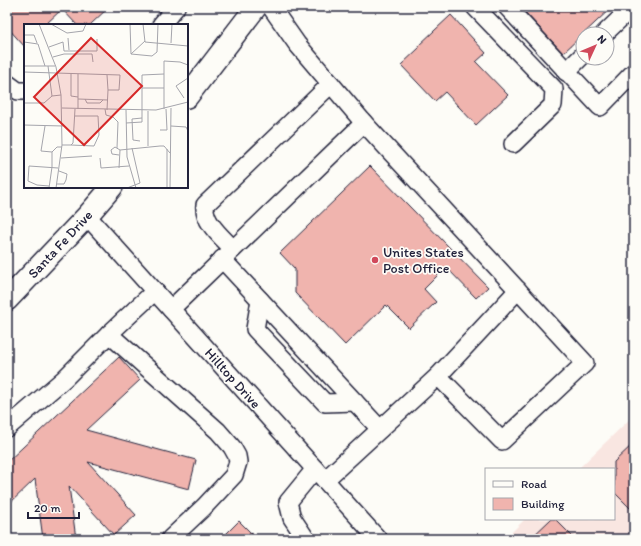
<svg xmlns="http://www.w3.org/2000/svg" width="641" height="546" font-family="Itim,sans-serif">
<style>
.built{fill:#f9e6e1}
.building{fill:#f0b4ae;stroke:#22223b}
.lines{fill:none;stroke-linecap:round;stroke-linejoin:round}
.minor-casing{stroke:#22223b;stroke-width:20}
.major-casing{stroke:#22223b;stroke-width:24}
.minor{stroke:#fdfcf7;stroke-width:17}
.major{stroke:#fdfcf7;stroke-width:21}
.poi-dot{fill:#d1495b;stroke:#fdfcf7;stroke-width:1.5}
.labels{text-anchor:middle;stroke-width:3.5;stroke-linejoin:round;paint-order:stroke}
.street-label{font-size:14px;fill:#22223b;stroke:#fdfcf7}
.poi-label{font-size:14px;fill:#22223b;stroke:#fdfcf7;text-anchor:start}
.inset-road{fill:none;stroke:#a5a5ac;stroke-width:1}
.view{fill:#d62828;fill-opacity:0.15;stroke:#d62828;stroke-width:2}
.inset-edge{fill:none;stroke:#22223b;stroke-width:2}
</style>
<rect width="100%" height="100%" fill="#fdfcf7"/>
<filter id="ink" filterUnits="userSpaceOnUse"><feTurbulence type="fractalNoise" baseFrequency=".025" numOctaves="2"/><feDisplacementMap in="SourceGraphic" scale="8" xChannelSelector="R" yChannelSelector="G"/><feConvolveMatrix kernelMatrix="1 2 1 2 8 2 1 2 1" color-interpolation-filters="sRGB"/></filter>
<g filter="url(#ink)">
<path class="built" d="M634,415V539H505L525,519H614V469H578Z"/>
<g class="building">
<path d="M7,7H109L90,25H77L62,9L45,25H25V47L7,27Z"/>
<path d="M528,7H612L563,53L524,11Z"/>
<path d="M451,15L486,53L476,62L508,95L476,125L445,92L435,101L401,65L419,48L418,46Z"/>
<path d="M370,166L488,287L476,298L446,267L424,289L436,302L409,328L386,305L345,345L295,293V269L280,253Z"/>
<path d="M119,357L140,380L86,430L196,460L189,489L88,462L136,515L114,535L69,486L76,539H43L35,479L7,506V462Z"/>
<path d="M634,443V512L614,492V462Z"/>
<path d="M551,519H555L575,539H530Z"/>
<path d="M239,521L257,539H221Z"/>
</g>
<g class="lines">
<defs>
<g id="minor">
<path d="M271,7L297,44L364,123L585,363L502,441L438,376L325,480"/>
<path d="M475,7L554,89L553,105L513,144"/>
<path d="M507,7L600,107L634,72"/>
<path d="M161,25L176,7"/>
<path d="M604,34L625,14"/>
<path d="M566,72L583,55"/>
<path d="M7,83L18,91H25"/>
<path d="M87,216L378,539"/>
<path d="M233,249C222,237 203,222 205,205L331,84"/>
<path d="M222,259L380,429"/>
<path d="M260,300L255,329L325,403L355,402"/>
<path d="M171,309L364,123"/>
<path d="M109,334L218,431L232,447L237,456L238,462L234,475L204,507L170,539"/>
<path d="M438,376L518,290"/>
<path d="M7,428L64,379L109,334L155,291"/>
<path d="M306,539L292,518L288,502L315,469"/>
</g>
<g id="major">
<path d="M187,97L256,7"/>
<path d="M7,300L87,216L112,187"/>
</g>
</defs>
<use href="#minor" class="minor-casing"/>
<use href="#major" class="major-casing"/>
<use href="#minor" class="minor"/>
<use href="#major" class="major"/>
</g>
</g>
<circle class="poi-dot" cx="375" cy="260" r="4"/>
<g class="labels">
<g class="street-label">
<text transform="translate(60 244) rotate(-47)" y="5">Santa Fe Drive</text>
<text transform="translate(233 378) rotate(48)" y="5">Hilltop Drive</text>
</g>
<g class="poi-label">
<text x="383" y="257">Unites States<tspan x="383" dy="16">Post Office</tspan></text>
</g>
</g>
<g transform="translate(24 24)">
<rect width="164" height="164" fill="#fdfcf7"/>
<path class="inset-road" d="M15,0L32,43L37,71L38,121L32,164M27,0L43,9L59,7L62,0M106,0L107,30L128,32L133,28L134,0M119,0L121,18L164,22M0,11H10L13,19M44,14L45,26M0,18L14,20L21,42H31M147,19L148,0M25,23L39,18L40,27H73V15M107,30L121,17M29,33L40,30H68L69,38M0,42H21M24,42L28,72M0,48L96,51L95,66H84L83,86M47,50V72L54,73M83,51L84,66M118,64H140M160,74L152,62L164,54M54,75L84,76M61,75L63,79H76L79,76M0,79H20L28,72L37,71M38,84L132,86L164,78M54,85V50M81,85L82,91L89,93L94,98L93,124M140,85V50M102,86L103,133L112,164M102,99L118,98V51L140,50V37L156,38L164,41M0,101L39,102M21,102L17,127L28,128L33,123H38M147,102L162,103L164,107M136,106H143L142,85M116,117L109,116L108,95L118,94M38,121H47L49,119L51,85M47,121L70,122L75,111L74,92H51M124,122V87M143,125V164M28,128V143M95,131L88,130L87,126L91,123L96,126M37,134L68,132M76,134L77,144L105,142M95,144L96,126L136,122H140L146,129M33,160H40L42,156L43,150L35,147M25,162L13,161L4,157L5,142L34,144M25,164L28,143M103,164L116,159L108,124M146,164L147,84"/>
<path class="view" d="M67,14L118,62L60,121L10,73Z"/>
<rect width="164" height="164" class="inset-edge"/>
</g>
<rect width="641" height="546" fill="none" stroke="#fdfcf7" stroke-width="24"/>
<rect x="12" y="12" width="617" height="522" fill="none" stroke="#22223b" stroke-width="1.5" filter="url(#ink)"/>
<rect x="485" y="468" width="130" height="52" fill="#fdfcf7" stroke="#a5a5ac"/>
<rect x="493" y="481" width="20" height="6" fill="#fdfcf7" stroke="#a5a5ac"/>
<text x="521" y="488" font-size="12" fill="#22223b">Road</text>
<rect x="493" y="498" width="20" height="12" fill="#f0b4ae" stroke="#a5a5ac"/>
<text x="521" y="508" font-size="12" fill="#22223b">Building</text>
<g transform="translate(595 46) rotate(46)"><circle r="19" fill="#fdfcf7" stroke="#a5a5ac"/>
<path d="M0-3L7 15L0 10L-7 15Z" fill="#d1495b"/>
<text y="-6" font-size="11" font-weight="bold" text-anchor="middle" fill="#22223b">N</text>
</g>
<path d="M28 512v6h51v-6" fill="none" stroke="#22223b" stroke-width="2"/>
<text x="34" y="512" font-size="12" fill="#22223b" stroke="#fdfcf7" stroke-width="3" paint-order="stroke">20 m</text>
</svg>
